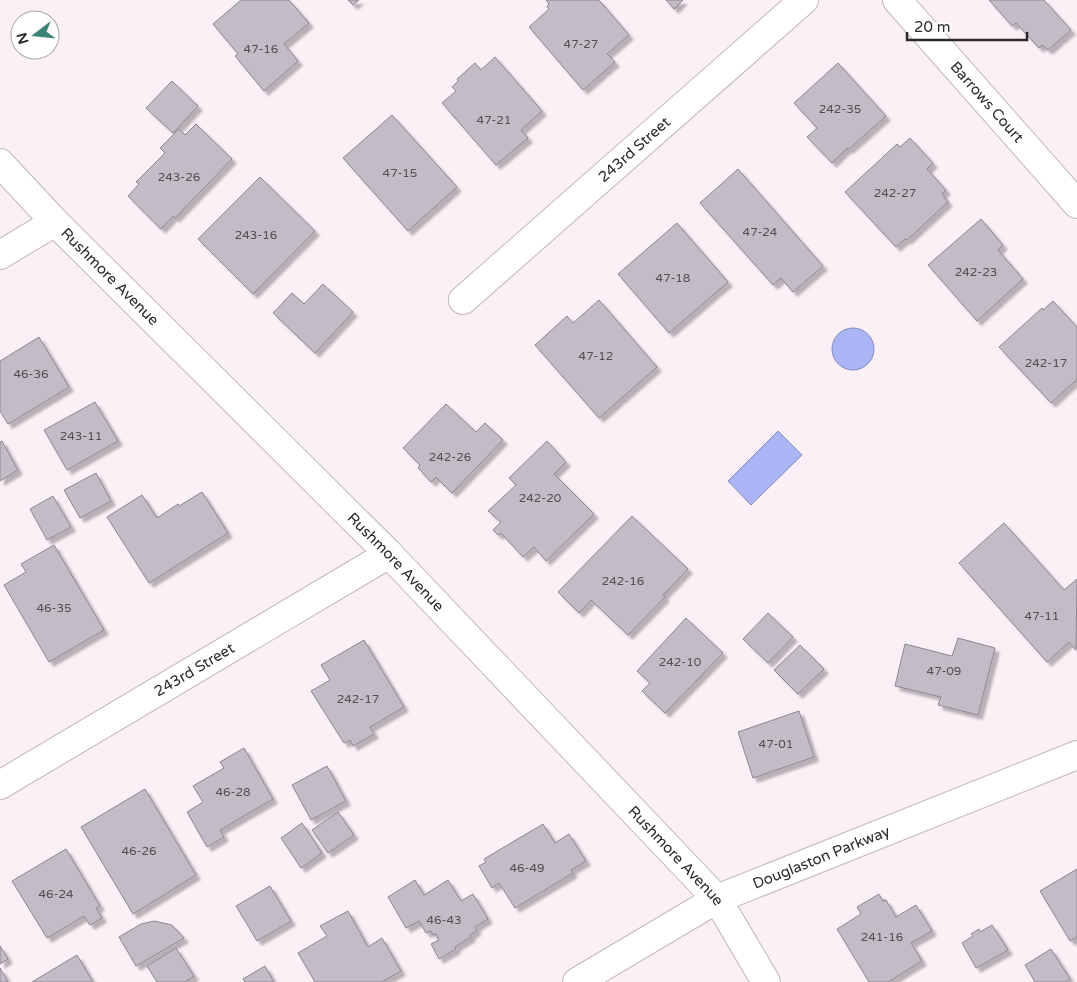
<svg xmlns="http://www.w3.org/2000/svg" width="1077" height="982" font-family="'Varela Round',sans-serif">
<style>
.water{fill:#abb5f5;stroke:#858bb8}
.building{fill:#c2bcc7;stroke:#8b8690;filter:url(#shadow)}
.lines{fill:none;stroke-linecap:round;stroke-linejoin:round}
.street-casing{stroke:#c2b6bd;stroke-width:30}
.secondary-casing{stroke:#c2b6bd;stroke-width:30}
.street{stroke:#fff;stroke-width:28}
.secondary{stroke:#fff;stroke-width:28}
.labels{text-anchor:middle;stroke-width:4;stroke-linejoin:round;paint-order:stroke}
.number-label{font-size:12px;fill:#524e52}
.street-label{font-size:15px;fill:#2d292b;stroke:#fff}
</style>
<defs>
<filter id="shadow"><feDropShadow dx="4.5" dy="4.5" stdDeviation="1" flood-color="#0004"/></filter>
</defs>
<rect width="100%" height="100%" fill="#fcf0f7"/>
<g class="water">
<circle cx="853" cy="349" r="21"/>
<path d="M778,431L802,455L751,505L728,481Z"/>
</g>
<g class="building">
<path d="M241,0H289L309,23L284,44L298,61L264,91L235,56L238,54L213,24Z"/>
<path d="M348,0H359L353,5Z"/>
<path d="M546,0H599L629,35L607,54L615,62L583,90L529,27L549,9L547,6L549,4Z"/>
<path d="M666,0H683L674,9Z"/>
<path d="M989,0H1044L1071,30L1048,50L1042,45L1039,48L1016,23L1012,26Z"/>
<path d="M495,57L542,111L521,130L528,138L496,165L442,103L456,91L452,87L458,81L457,79L475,63L481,70Z"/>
<path d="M838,63L886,116L849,149L847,148L832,163L807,137L817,128L794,103Z"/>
<path d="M172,81L198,106L173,133L146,108Z"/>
<path d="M392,115L457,187L408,231L343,158Z"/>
<path d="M196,124L232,159L175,218L173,216L161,229L128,196L139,184L136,182L165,153L160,148L179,129L185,135Z"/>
<path d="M910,138L933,163L927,169L946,190L942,194L948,202L907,240L905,239L896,247L845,192L897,144L900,147Z"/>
<path d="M738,169L823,266L793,292L781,278L773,285L700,203Z"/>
<path d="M260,177L315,231L253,294L198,239Z"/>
<path d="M981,219L1003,245L998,250L1023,279L977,321L928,265Z"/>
<path d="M677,223L728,282L669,333L618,274Z"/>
<path d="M323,284L353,312L315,353L273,313L292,293L304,304Z"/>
<path d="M599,300L657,367L599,418L535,345L567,316L573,323Z"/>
<path d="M1053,301L1077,327V379L1051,403L999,347L1042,308L1043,310Z"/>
<path d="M39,337L69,387L8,424L0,411V361Z"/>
<path d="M95,402L118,441L67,470L44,430Z"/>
<path d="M446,404L476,432L485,423L503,440L452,493L436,477L431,482L418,468L420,465L403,448Z"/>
<path d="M2,441L18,470L0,481V442Z"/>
<path d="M547,441L566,462L554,474L594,514L546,561L534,547L523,557L501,533L498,535L493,530L501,522L488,511L516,485L509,478Z"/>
<path d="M96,473L111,501L80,518L64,490Z"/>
<path d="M202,492L228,533L149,583L107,517L142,495L157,518L178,504L179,506Z"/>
<path d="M53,496L71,527L47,540L30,509Z"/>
<path d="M632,516L688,569L663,595L665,597L628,635L591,600L579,613L558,592Z"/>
<path d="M1004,523L1064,590L1077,579L1076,650L1069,642L1047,662L959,563Z"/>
<path d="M54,545L104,630L49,662L4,585L26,572L21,564Z"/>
<path d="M768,613L793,637L768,663L743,639Z"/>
<path d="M686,618L723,653L665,713L642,691L650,683L637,671Z"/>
<path d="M958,638L995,648L978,715L938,705L941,697L895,686L905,644L952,656Z"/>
<path d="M364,640L404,707L370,727L374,734L353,746L350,740L344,743L311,691L330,680L321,665Z"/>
<path d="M800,645L824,669L798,694L774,670Z"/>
<path d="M799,711L814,757L753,778L738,732Z"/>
<path d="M244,748L273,799L220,830L224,837L207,847L187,812L203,802L193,786L224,768L220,762Z"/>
<path d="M327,766L346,801L311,820L292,785Z"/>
<path d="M145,789L196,875L133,914L81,827Z"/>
<path d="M338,812L354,835L328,853L312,830Z"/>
<path d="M302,823L322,853L301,868L281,838Z"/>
<path d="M543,824L555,843L569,834L586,861L571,870L573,873L515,908L499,883L492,888L479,866L486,862L484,859Z"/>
<path d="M66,849L100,906L96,908L102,918L90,925L84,916L47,938L12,881Z"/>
<path d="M1077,869V937L1070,941L1040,891Z"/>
<path d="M415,880L424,895L448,880L461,901L473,894L488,919L475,927L477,930L470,935L471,937L455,947L456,949L439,959L431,944L439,940L436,934L433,935L431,931L426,933L419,921L406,928L388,897Z"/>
<path d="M270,886L291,921L257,941L236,906Z"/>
<path d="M879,894L883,901L886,900L896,917L916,905L932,931L911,943L922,961L888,982H869L837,929L861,914L857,907Z"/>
<path d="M348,911L368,947L382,938L401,971L382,982H315L298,953L327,936L320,926Z"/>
<path d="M154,921L172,925L184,938L136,966L119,937L141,924Z"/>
<path d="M992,925L1008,950L976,968L962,943L973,936L971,934L979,929L980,932Z"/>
<path d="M0,946L8,959L0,964Z"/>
<path d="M176,948L194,976L185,982H157L147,966Z"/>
<path d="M1051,949L1070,979L1066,982H1035L1025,965Z"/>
<path d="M77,955L93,982H32Z"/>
<path d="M265,966L274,982H245L243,979Z"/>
<path d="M0,968L8,982H0Z"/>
</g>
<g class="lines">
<defs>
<g id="street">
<path id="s1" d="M897,0L1077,204"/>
<path id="s2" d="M0,163L55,222L389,554L717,899L766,982"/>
<path d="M0,255L55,222"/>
<path id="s3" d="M463,300L804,0"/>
<path id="s4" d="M0,785L389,554"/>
</g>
<g id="secondary">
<path id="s5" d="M577,982L717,899L1077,755"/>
</g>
</defs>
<use href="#street" class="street-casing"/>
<use href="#secondary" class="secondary-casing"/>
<use href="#street" class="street"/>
<use href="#secondary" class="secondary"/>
</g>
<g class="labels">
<g class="number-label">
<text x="581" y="48">47-27</text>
<text x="261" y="53">47-16</text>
<text x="840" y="113">242-35</text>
<text x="494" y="124">47-21</text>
<text x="400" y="177">47-15</text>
<text x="179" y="181">243-26</text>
<text x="895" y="197">242-27</text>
<text x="760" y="236">47-24</text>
<text x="256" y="239">243-16</text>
<text x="976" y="276">242-23</text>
<text x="673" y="282">47-18</text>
<text x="596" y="360">47-12</text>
<text x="1046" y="367">242-17</text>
<text x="31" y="378">46-36</text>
<text x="81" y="440">243-11</text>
<text x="450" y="461">242-26</text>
<text x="540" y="502">242-20</text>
<text x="623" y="585">242-16</text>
<text x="54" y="612">46-35</text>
<text x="1042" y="620">47-11</text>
<text x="680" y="666">242-10</text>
<text x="944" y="675">47-09</text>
<text x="358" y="703">242-17</text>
<text x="776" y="748">47-01</text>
<text x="233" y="796">46-28</text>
<text x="139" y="855">46-26</text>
<text x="527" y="872">46-49</text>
<text x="56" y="898">46-24</text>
<text x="444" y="924">46-43</text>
<text x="882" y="941">241-16</text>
</g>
<g class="street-label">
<text dy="5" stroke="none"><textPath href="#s1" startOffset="136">Barrows Court</textPath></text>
<text dy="5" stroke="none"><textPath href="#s3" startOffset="228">243rd Street</textPath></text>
<text dy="5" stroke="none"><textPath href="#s2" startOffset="158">Rushmore Avenue</textPath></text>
<text dy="5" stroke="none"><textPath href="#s2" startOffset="562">Rushmore Avenue</textPath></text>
<text dy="5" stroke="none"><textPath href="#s4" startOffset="226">243rd Street</textPath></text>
<text dy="5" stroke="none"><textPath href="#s2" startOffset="968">Rushmore Avenue</textPath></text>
<text dy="5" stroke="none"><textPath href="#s5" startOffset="275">Douglaston Parkway</textPath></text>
</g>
</g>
<g transform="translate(35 35) rotate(254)"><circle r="24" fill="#ffffff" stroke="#aba9aa"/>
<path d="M0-4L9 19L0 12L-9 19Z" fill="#3e8377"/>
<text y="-8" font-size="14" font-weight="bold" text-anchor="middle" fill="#2d292b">N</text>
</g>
<path d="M907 32v8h120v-8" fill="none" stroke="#2d292b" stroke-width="2.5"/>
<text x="914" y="32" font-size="15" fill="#2d292b" stroke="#ffffff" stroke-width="4" paint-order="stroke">20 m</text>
</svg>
